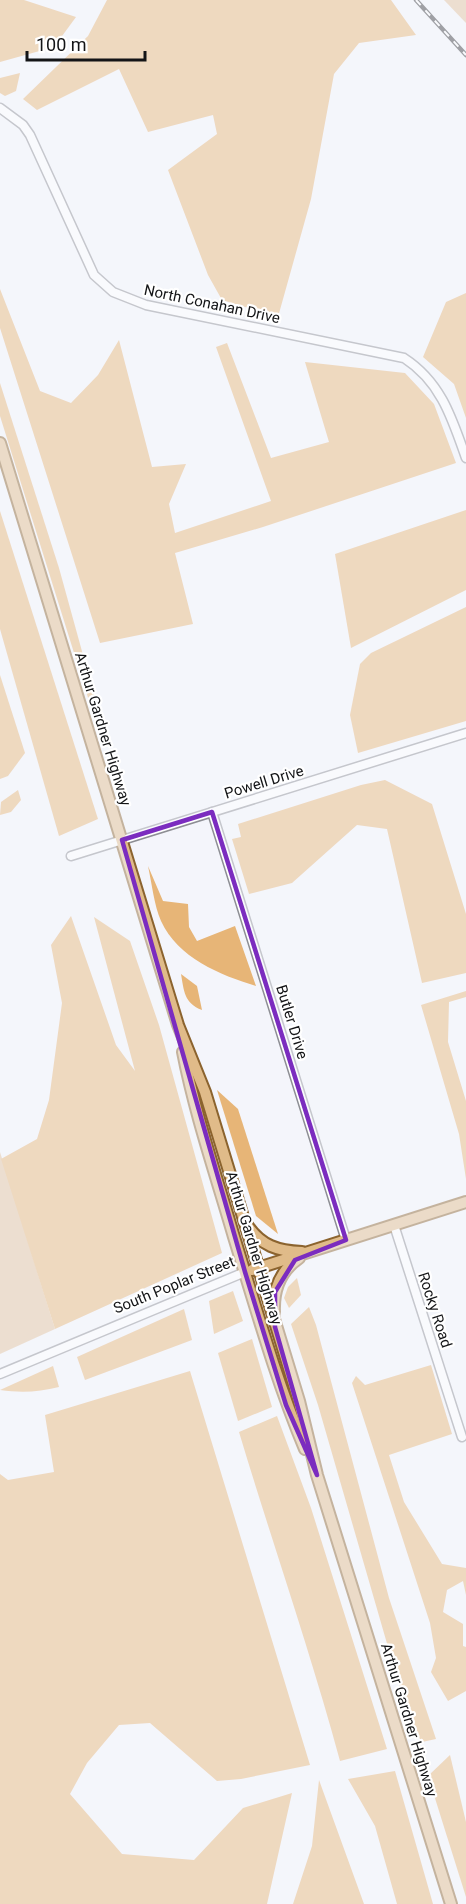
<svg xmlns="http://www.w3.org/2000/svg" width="466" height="1904" font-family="Roboto,sans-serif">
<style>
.green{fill:#e2c29c}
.forest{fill:#e7b577}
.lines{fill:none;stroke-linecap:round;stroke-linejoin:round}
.minor-casing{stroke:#8d8e94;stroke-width:11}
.major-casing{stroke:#8b632e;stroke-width:14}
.minor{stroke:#fff;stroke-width:8}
.major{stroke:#e0bb89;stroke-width:10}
.rail-casing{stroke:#38393c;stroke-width:4.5}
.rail{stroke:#fff;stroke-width:2;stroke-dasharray:7;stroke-linecap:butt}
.marked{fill:none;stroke:#7b2cbf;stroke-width:4.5;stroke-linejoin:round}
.labels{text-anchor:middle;stroke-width:4.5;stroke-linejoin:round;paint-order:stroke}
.street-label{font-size:15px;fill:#131416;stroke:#fff}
</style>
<rect width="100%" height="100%" fill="#f4f5fb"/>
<g class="green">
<path d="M444,0H466V23Z"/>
<path d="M0,1152L55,1329L0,1354Z"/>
</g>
<g class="forest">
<path d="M0,0H24L76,17L54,47L0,62Z"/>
<path d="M107,0H391L416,35L359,43L334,74L311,199L278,317L222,300L208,275L168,170L217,134L213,115L148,132L119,69L37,110L23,99L88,36Z"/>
<path d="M20,73L16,91L5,96L0,93V78Z"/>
<path d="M0,289L40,391L71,403L98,375L119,340L152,467L186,464L169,504L175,533L271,501L216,347L227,343L271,458L329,442L305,362L405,373L434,404L456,463L263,527L175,553L193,624L100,643L0,328Z"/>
<path d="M466,293V418L454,384L423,357L446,302Z"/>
<path d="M0,383L59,568L96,702L90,704L0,416Z"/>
<path d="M466,510V590L351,648L335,554Z"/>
<path d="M0,511L98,819L59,836L0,629Z"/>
<path d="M466,607V721L358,753L350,715L360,664L371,653Z"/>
<path d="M0,675L25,753L8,776L0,779Z"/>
<path d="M385,780L432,804L466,914V973L422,983L387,829L357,825L292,883L249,894L232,839L241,837L238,824L361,785Z"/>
<path d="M18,790L21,800L11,812L0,815L1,802Z"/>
<path d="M148,866L163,901L188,904L189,927L197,941L235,926L256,986C220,975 178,958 161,921C154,905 152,884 148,866Z"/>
<path d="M71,916L116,1045L135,1071L94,917L130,941L159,1025L222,1253L55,1329L1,1159L37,1139L49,1100L62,1003L51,945Z"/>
<path d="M181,974L197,986L202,1010C184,1003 184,991 181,974Z"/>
<path d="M466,991V997L449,1002L448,1042L466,1101V1179L459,1134L421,1005Z"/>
<path d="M217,1090L238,1109L278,1234L256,1216Z"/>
<path d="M297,1278L301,1295L289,1308L284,1298L288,1287Z"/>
<path d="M233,1291L243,1321L214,1334L209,1301Z"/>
<path d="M309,1307L316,1325L389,1598L436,1739L422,1742L410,1723L318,1405L291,1324Z"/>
<path d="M184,1309L192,1340L85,1380L77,1357Z"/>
<path d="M252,1339L272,1407L238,1421L218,1353Z"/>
<path d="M431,1365L452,1434L389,1455L404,1502L442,1564L466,1568V1595L463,1581L447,1590L443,1612L463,1624V1646L466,1647V1691L448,1701L431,1672L436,1658L430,1623L352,1383L356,1376L365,1385Z"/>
<path d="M53,1366L59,1387C39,1392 21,1393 0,1390Z"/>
<path d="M190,1371L310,1765L241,1779L217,1781L150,1723L119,1725L87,1763L70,1794L122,1854L194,1860L243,1808L292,1793L267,1904H0V1474L8,1480L54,1472L45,1415Z"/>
<path d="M277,1416L311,1508L387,1749L340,1761C310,1650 272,1542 239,1432Z"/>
<path d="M450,1755L466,1822V1897L428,1776Z"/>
<path d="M395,1771L433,1904H397L375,1826L348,1779Z"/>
<path d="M319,1780L364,1904H293L312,1846Z"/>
</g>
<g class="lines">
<defs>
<g id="minor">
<path d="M0,108L23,125L30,135L94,275L113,292L146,305L404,358C441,382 452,418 466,458"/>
<path d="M212,812L346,1240"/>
<path d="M71,856L466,733"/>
<path d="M394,1225L462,1437"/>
<path d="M0,1374L245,1272"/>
</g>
<g id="major">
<path d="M0,443L178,1025L205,1092L299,1401L317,1475L451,1904"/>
<path d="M183,1052C195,1114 216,1175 234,1237C256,1308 276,1380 305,1449"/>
<path d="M247,1225C261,1246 278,1251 302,1252"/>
<path d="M252,1270L466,1202"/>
<path d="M274,1312C273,1289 280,1271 299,1258"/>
</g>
</defs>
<use href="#minor" class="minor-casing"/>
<use href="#major" class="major-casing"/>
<use href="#minor" class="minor"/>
<use href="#major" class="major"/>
<defs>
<path id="rail" d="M416,0L466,55"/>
</defs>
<use href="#rail" class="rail-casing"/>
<use href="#rail" class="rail"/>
</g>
<path d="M0 0H466V1904H0ZM212,812L346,1240L295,1260L275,1292V1327L317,1475L286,1405L245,1272L122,840Z" fill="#f4f5fb" fill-opacity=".55" fill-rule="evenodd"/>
<path class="marked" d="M212,812L346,1240L295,1260L275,1292V1327L317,1475L286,1405L245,1272L122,840Z"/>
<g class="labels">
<g class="street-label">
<text transform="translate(212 304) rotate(12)" y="5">North Conahan Drive</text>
<text transform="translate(103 729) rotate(73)" y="5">Arthur Gardner Highway</text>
<text transform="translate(264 782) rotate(-17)" y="5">Powell Drive</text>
<text transform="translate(292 1022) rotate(73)" y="5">Butler Drive</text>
<text transform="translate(254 1248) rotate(73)" y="5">Arthur Gardner Highway</text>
<text transform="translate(174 1285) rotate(-22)" y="5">South Poplar Street</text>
<text transform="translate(435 1310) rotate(72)" y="5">Rocky Road</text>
<text transform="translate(409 1720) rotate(73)" y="5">Arthur Gardner Highway</text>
</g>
</g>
<path d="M27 51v9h118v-9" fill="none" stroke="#131416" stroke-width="3"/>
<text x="36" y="51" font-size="18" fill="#131416" stroke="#ffffff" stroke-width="4.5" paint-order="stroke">100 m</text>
</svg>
